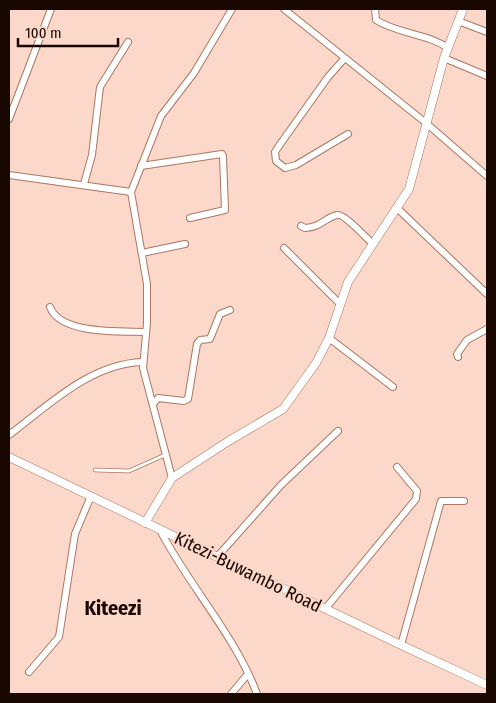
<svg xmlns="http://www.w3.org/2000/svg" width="496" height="703" font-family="'Fira Sans Condensed',sans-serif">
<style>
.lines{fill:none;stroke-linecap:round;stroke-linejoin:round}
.service-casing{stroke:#ab7760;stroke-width:4.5}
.minor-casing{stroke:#ab7760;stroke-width:8}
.tertiary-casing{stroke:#ab7760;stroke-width:9}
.service{stroke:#fff;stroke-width:3}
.minor{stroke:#fff;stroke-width:6}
.tertiary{stroke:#fff;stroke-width:8}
.labels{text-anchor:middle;stroke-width:4;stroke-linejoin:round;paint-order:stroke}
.street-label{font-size:18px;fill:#190702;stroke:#fbd8c9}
.quarter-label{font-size:20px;font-weight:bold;fill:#190702;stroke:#fbd8c9}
</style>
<rect width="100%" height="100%" fill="#fbd8c9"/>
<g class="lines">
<defs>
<path id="service" d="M95,470L129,471L165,455"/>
<g id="minor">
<path d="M284,9L426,123L487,176"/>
<path d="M375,9L376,20C398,34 426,33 448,48"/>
<path d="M458,21L487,32"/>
<path d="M444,58L487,76"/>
<path d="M344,59L328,77L281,143L275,152L276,161L285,168L296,165L348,134"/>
<path d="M9,119L51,9"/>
<path d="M141,166L222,154L223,156L225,210L190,218"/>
<path d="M9,175L131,192"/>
<path d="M84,184L92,155L100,87L128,42"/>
<path d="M397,208L487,294"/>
<path d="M301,226L305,228C322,227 324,218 337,215C344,213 366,238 373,244"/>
<path d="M284,248L339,303"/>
<path d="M142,253L185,244"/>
<path d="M50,307C60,335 122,331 146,332"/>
<path d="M329,338L393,387"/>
<path d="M458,357L457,354L467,340L487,329"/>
<path d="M154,403L158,398L184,401L188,399L197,344L200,340L210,339L220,314L230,310"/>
<path d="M9,435C49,405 90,364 142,362"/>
<path d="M172,478L143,368L147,323V284L131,192L161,116L194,73L232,9"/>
<path d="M160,530C189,586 235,635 257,694"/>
<path d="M217,557L281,485L338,431"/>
<path d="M325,609L416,499L417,491L397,467"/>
<path d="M401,645L441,501H464"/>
<path d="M29,672L59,637L75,534L91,496"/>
<path d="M231,694L248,674"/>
</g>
<g id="tertiary">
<path d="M9,457L401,645L487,685"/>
<path d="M145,523L172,478L227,442L283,409L316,363L329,338L348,282L409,189L444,58L463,9"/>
</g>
</defs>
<use href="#service" class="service-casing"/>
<use href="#minor" class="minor-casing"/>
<use href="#tertiary" class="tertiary-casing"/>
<use href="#service" class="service"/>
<use href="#minor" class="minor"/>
<use href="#tertiary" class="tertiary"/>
</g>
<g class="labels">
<g class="street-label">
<text transform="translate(248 572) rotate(26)" y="6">Kitezi-Buwambo Road</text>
</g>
<g class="quarter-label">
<text x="113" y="615">Kiteezi</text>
</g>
</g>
<rect width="496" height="703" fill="none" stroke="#190702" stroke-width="20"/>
<path d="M18 38v8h100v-8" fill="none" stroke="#190702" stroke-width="2.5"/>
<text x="25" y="38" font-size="15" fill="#190702" stroke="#fbd8c9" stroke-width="4" paint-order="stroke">100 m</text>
</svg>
